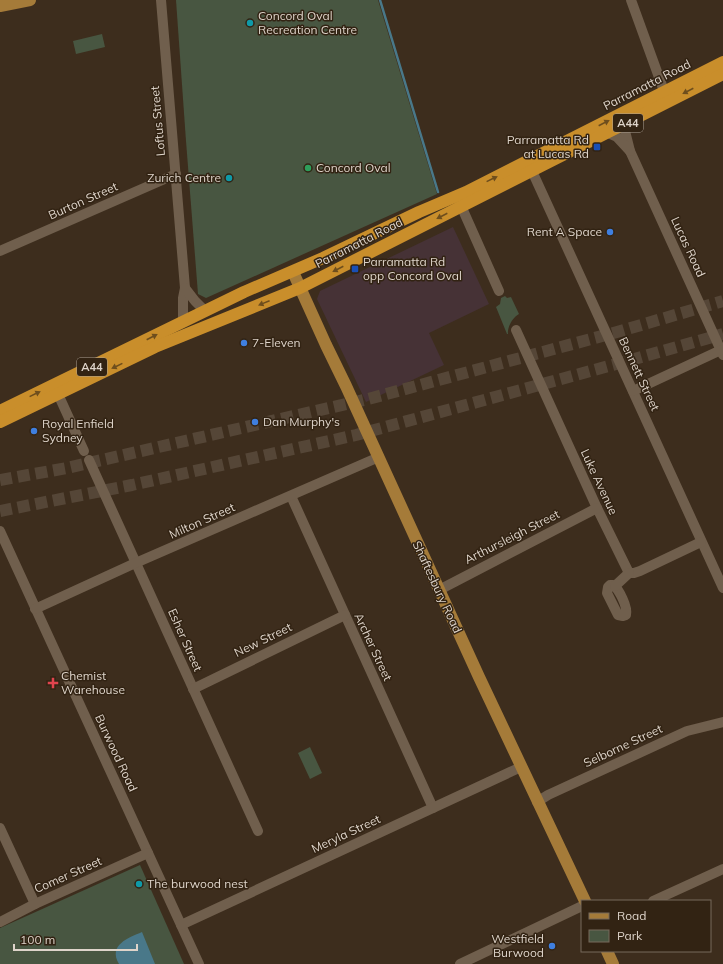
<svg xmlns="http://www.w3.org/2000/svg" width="723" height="964" font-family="Mulish,sans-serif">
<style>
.industrial{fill:#463236}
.green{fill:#485641}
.water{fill:#497889}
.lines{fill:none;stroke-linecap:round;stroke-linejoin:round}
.stream{stroke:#497889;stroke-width:2.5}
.highway-tunnel{stroke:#554637;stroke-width:12;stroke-dasharray:12 6;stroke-linecap:butt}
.minor{stroke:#705f4d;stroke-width:10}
.major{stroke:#a57b39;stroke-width:12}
.highway{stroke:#c98e2b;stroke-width:12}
.oneway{fill:#6e4e1d}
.culture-dot{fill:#0f9aa8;stroke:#322313;stroke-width:1.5}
.transit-dot{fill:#1a4fb4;stroke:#322313;stroke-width:1.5}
.leisure-dot{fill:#2e9e5b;stroke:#322313;stroke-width:1.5}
.shop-dot{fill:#3f7fe0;stroke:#322313;stroke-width:1.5}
.health-dot{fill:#e0444e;stroke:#322313;stroke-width:1.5}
.labels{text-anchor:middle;stroke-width:3;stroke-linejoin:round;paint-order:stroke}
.shield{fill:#322313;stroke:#aa9f93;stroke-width:1}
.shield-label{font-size:11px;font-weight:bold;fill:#ded4ca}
.poi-label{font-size:12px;fill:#ded4ca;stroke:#322313;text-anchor:start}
.street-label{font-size:12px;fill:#ded4ca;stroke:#322313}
</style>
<rect width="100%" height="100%" fill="#3d2d1d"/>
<path class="industrial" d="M453,227L489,304L429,333L444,365L366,402L317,299L320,291Z"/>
<g class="green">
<path d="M176,0H378L437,194L206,298L198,294L186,141Z"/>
<path d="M102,34L105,47L76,54L73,41Z"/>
<path d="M505,296L507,298L511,297L519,314C513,317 507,327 508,334H507L496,307L500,304L501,298Z"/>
<path d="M310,747L322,773L310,779L298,753Z"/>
<path d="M140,865L184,964H0V928Z"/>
</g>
<path class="water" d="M142,932L155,964H119C108,945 128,938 142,932Z"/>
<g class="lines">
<path class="stream" d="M380,0L438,192"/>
<g class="highway-tunnel">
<path d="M0,480L67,468L368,399L617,332L723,301"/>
<path d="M0,511L132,485L356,435L627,361L723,334"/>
</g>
<g class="minor">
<path d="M161,0L185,288L183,298V321"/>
<path d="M631,0L664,91"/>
<path d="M625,124V131L630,151L723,355"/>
<path d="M608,133L617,137L630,151"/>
<path d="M532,171L723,588"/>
<path d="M458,199L499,291"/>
<path d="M0,251L176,174"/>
<path d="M185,288L195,301L205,311"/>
<path d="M516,330L597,508L629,573H634L640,571L701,542"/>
<path d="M633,391L721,350"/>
<path d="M58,394L84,451"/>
<path d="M89,460L258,831"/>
<path d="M291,496L433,808"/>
<path d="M0,531L199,964"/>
<path d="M610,585H613C619,589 628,607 626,615L623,616L618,615L607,593L608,587Z"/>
<path d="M615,586L629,573"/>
<path d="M439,590L597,508"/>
<path d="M35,609L131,565L379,457"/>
<path d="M193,689L345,615"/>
<path d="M537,802L548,795L687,731L723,722"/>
<path d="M0,828L35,904"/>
<path d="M653,901L723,869"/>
<path d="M0,922L35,904L148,853"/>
<path d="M181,925L521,767"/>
<path d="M460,964L582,906"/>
</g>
<g class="major">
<path d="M0,6L30,0"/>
<path d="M293,272L326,345L346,386L479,677L585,901"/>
<path d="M607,951L613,964"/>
</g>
<g class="highway">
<path d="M0,411L244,292L323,258L419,212L466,192L723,62"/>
<path d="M0,422L155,347L300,288L723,74"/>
</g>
</g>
<defs><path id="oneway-solid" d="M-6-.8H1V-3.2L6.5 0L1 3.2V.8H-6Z"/></defs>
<g class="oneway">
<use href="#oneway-solid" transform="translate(688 91) rotate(153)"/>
<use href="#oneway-solid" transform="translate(604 123) rotate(-27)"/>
<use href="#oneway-solid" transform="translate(492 179) rotate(-26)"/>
<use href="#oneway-solid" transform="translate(442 216) rotate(153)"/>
<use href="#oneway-solid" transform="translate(338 269) rotate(153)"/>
<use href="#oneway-solid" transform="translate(264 303) rotate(158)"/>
<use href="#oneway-solid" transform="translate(152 337) rotate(-27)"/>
<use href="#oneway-solid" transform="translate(117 366) rotate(154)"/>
<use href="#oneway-solid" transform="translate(35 394) rotate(-26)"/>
</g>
<g class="culture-dot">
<circle cx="250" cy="23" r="4"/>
<circle cx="229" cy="178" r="4"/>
<circle cx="139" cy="884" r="4"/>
</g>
<g class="transit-dot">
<rect x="593" y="143" width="8" height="8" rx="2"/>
<rect x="351" y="265" width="8" height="8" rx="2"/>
</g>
<circle class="leisure-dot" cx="308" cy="168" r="4"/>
<g class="shop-dot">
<circle cx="610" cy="232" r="4"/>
<circle cx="244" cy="343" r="4"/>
<circle cx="255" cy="422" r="4"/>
<circle cx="34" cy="431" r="4"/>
<circle cx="552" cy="946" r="4"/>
</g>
<path class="health-dot" d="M51 677h4v4h4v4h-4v4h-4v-4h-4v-4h4z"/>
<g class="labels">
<g class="shield">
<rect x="613" y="114" width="30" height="18" rx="3"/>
<rect x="77" y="358" width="30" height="18" rx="3"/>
</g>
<g class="shield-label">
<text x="628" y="127">A44</text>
<text x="92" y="371">A44</text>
</g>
<g class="poi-label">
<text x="258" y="20">Concord Oval<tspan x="258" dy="14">Recreation Centre</tspan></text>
<text x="589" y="144" text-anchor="end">Parramatta Rd<tspan x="589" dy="14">at Lucas Rd</tspan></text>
<text x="316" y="172">Concord Oval</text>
<text x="221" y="182" text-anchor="end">Zurich Centre</text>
<text x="602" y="236" text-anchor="end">Rent A Space</text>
<text x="363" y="266">Parramatta Rd<tspan x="363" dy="14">opp Concord Oval</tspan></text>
<text x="252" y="347">7-Eleven</text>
<text x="263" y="426">Dan Murphy's</text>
<text x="42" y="428">Royal Enfield<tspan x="42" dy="14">Sydney</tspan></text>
<text x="61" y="680">Chemist<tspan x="61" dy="14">Warehouse</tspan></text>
<text x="147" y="888">The burwood nest</text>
<text x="544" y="943" text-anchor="end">Westfield<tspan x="544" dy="14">Burwood</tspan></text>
</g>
<g class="street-label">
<text transform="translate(647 85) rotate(-27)" y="4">Parramatta Road</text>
<text transform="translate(158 121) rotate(-95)" y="4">Loftus Street</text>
<text transform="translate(83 201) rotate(-24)" y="4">Burton Street</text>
<text transform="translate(359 243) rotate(-27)" y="4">Parramatta Road</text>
<text transform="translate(688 247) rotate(65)" y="4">Lucas Road</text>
<text transform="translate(639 374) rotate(65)" y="4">Bennett Street</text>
<text transform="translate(599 482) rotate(65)" y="4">Luke Avenue</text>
<text transform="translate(202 521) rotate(-24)" y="4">Milton Street</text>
<text transform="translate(512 537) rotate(-27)" y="4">Arthursleigh Street</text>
<text transform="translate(437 587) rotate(65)" y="4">Shaftesbury Road</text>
<text transform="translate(185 640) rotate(66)" y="4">Esher Street</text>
<text transform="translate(263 640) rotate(-26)" y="4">New Street</text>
<text transform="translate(373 647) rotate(65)" y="4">Archer Street</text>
<text transform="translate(623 746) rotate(-25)" y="4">Selborne Street</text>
<text transform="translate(116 753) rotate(65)" y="4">Burwood Road</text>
<text transform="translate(346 834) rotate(-25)" y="4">Meryla Street</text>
<text transform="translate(68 875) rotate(-24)" y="4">Comer Street</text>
</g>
</g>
<rect x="581" y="900" width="130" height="52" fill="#322313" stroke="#776a5c"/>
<rect x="589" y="913" width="20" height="6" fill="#a57b39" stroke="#776a5c"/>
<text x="617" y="920" font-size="12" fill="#ded4ca">Road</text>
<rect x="589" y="930" width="20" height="12" fill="#485641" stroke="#776a5c"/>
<text x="617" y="940" font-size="12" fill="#ded4ca">Park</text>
<path d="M14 944v6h123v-6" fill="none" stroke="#ded4ca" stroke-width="2"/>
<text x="20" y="944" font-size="12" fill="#ded4ca" stroke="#322313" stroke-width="3" paint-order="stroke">100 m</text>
</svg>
